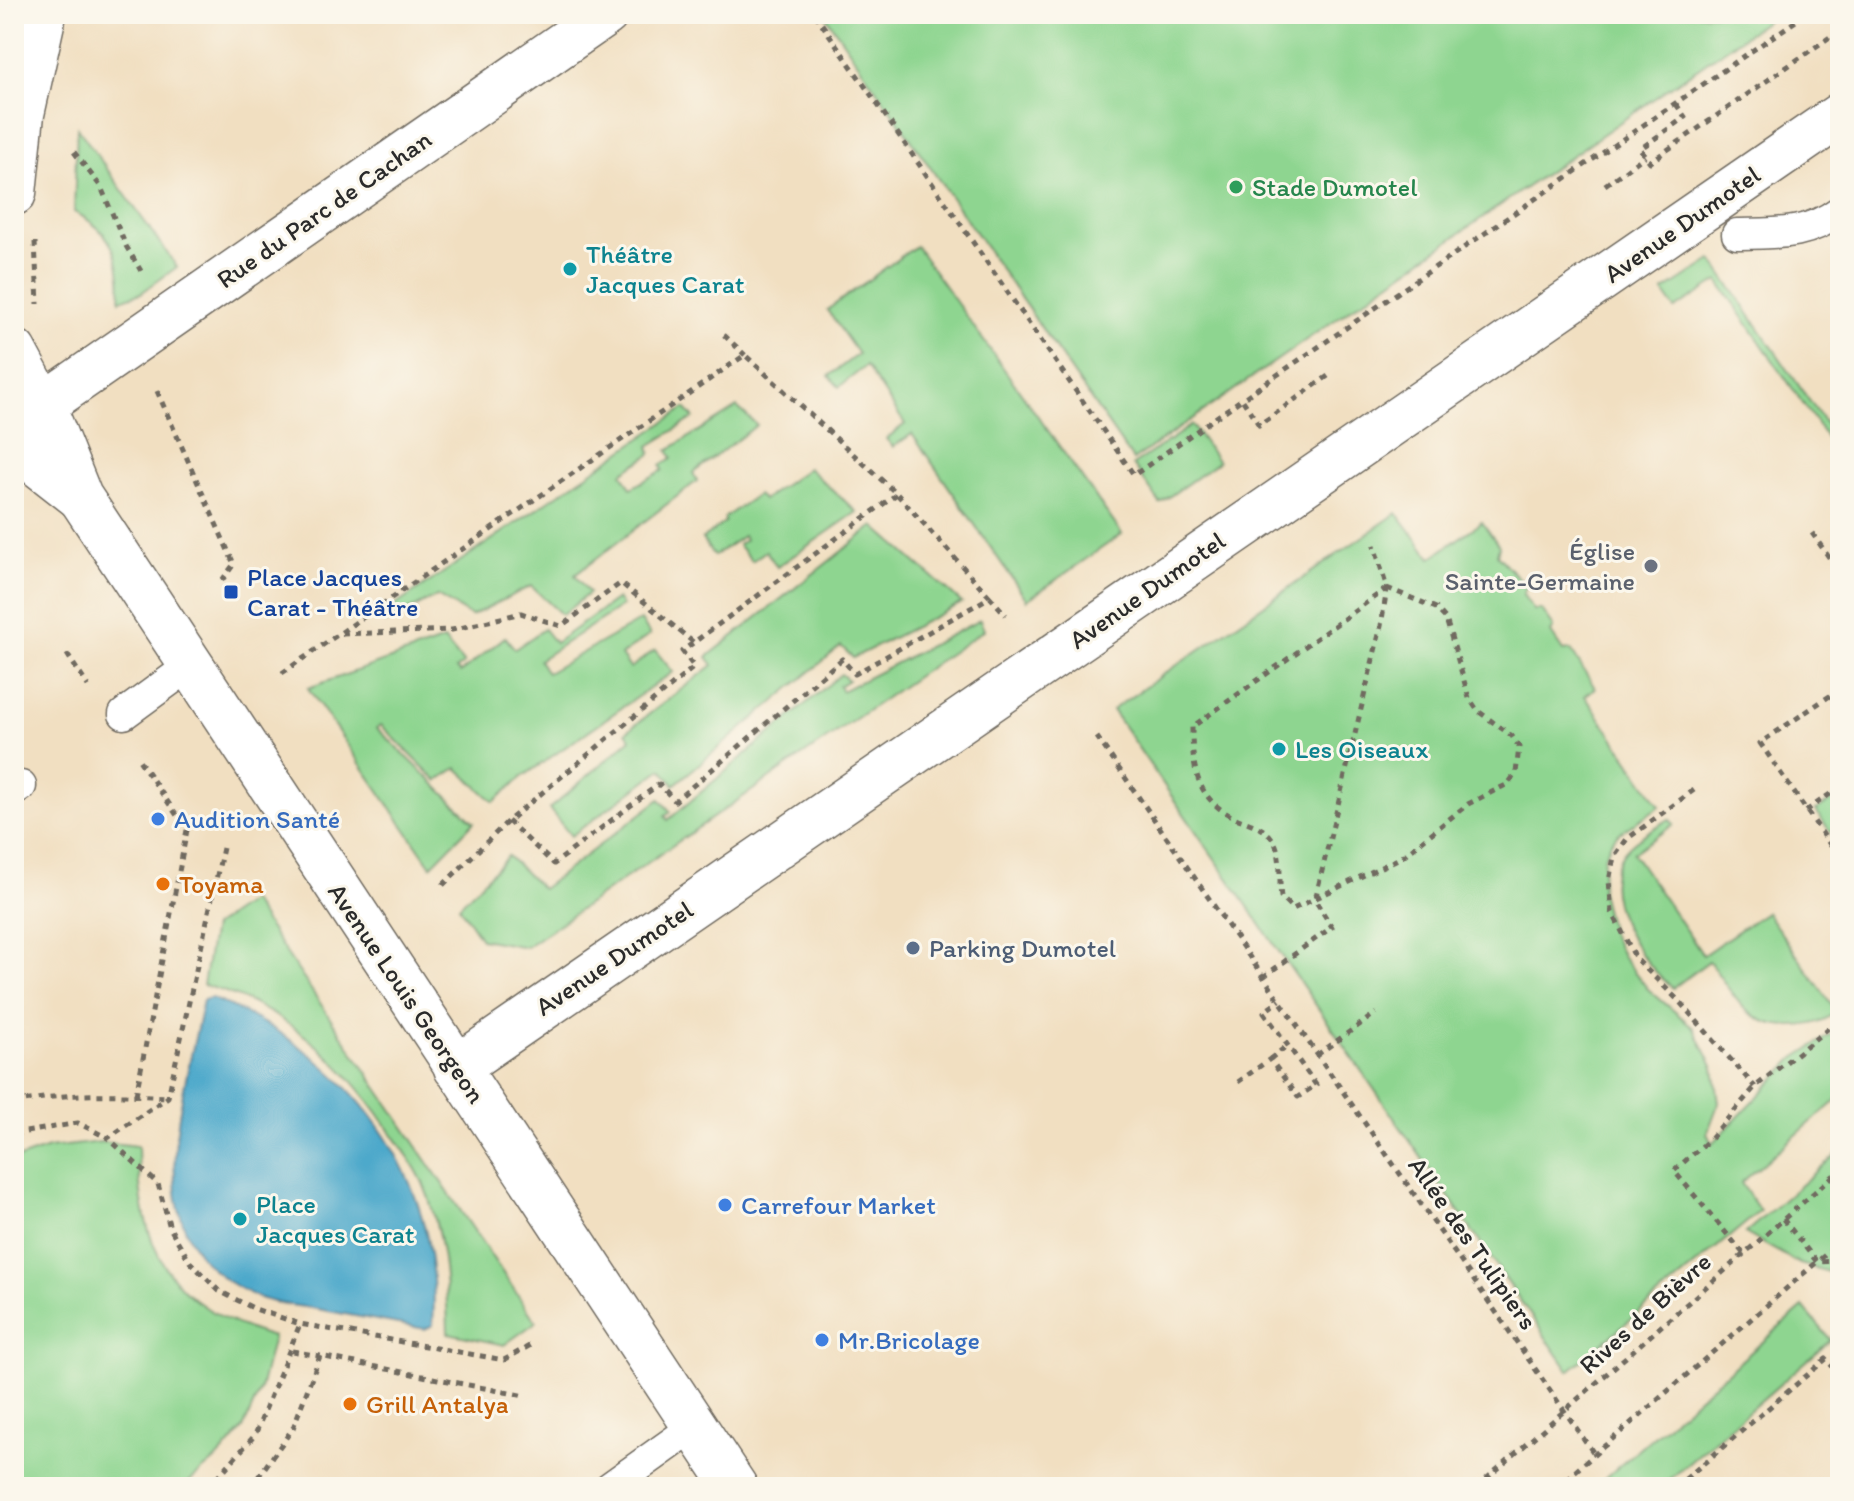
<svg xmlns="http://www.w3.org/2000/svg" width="1854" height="1501" font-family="Itim,sans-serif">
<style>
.green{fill:#8ed590;stroke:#5c805e;stroke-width:2}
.water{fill:#4da9cb;stroke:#3c6a7b;stroke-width:2}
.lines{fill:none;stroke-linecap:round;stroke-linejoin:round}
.lane-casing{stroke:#706a60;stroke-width:33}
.street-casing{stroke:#706a60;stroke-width:47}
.secondary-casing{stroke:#706a60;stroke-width:47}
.path{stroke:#706a60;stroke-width:5;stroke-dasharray:6 6;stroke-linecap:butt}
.lane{stroke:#fff;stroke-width:30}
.street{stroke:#fff;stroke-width:44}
.secondary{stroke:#fff;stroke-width:44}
.leisure-dot{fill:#2e9e5b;stroke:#fbf7ec;stroke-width:3}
.culture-dot{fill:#0f9aa8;stroke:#fbf7ec;stroke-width:3}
.worship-dot{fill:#6b7280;stroke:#fbf7ec;stroke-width:3}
.transit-dot{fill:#1a4fb4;stroke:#fbf7ec;stroke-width:3}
.shop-dot{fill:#3f7fe0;stroke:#fbf7ec;stroke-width:3}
.food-dot{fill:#e8710a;stroke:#fbf7ec;stroke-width:3}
.service-dot{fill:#5c6f8a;stroke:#fbf7ec;stroke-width:3}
.labels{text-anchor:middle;stroke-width:6;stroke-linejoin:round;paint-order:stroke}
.leisure-label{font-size:26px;fill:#27864d;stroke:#fbf7ec;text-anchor:start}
.street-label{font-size:26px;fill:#2b2b2b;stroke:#fbf7ec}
.culture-label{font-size:26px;fill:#0d838f;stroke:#fbf7ec;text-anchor:start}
.worship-label{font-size:26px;fill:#5b616d;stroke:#fbf7ec;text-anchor:end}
.transit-label{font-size:26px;fill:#164399;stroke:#fbf7ec;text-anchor:start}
.shop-label{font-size:26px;fill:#366cbe;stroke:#fbf7ec;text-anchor:start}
.food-label{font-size:26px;fill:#c56008;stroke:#fbf7ec;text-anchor:start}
.service-label{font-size:26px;fill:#4e5e75;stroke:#fbf7ec;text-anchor:start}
</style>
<rect width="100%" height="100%" fill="#fbf7ec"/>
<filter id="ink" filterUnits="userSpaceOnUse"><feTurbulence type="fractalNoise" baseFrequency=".0125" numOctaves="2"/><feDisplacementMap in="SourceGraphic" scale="16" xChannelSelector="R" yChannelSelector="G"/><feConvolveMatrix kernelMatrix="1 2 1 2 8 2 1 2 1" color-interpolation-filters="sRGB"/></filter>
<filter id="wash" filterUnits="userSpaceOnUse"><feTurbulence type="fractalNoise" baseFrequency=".006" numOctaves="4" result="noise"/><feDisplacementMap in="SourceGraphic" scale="32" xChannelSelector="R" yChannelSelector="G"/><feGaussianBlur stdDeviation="1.8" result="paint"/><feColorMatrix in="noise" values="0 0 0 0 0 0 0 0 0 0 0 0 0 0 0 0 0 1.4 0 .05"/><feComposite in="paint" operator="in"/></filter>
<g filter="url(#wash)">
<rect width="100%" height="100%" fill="#f1dfc1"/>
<g class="green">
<path d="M824,14H1776L1133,460Z"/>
<path d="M77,127L177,267L141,293L120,300C123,260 113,231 74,212Z"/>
<path d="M916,246L1122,534L1027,600L912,434L893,447L886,439L905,424L866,366L839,387L829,376L858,354L827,310Z"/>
<path d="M1712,260L1840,445V457L1718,281L1675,309L1663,292Z"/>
<path d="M737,407L757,425L693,473L697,481L575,575L589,593L562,615L531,586L471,616L437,596L385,623L381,615L685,408L694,418L649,446L651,454L622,473L631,488L663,470L661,465L672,458L668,450Z"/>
<path d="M1192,425L1218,462L1160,503L1133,465Z"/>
<path d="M808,468L857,512L777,567L766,551L752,561L738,545L745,540L743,536L714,556L702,539L725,522L724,518L757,495L763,500Z"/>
<path d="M1397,513L1431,558L1482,522L1499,546L1497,555L1526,586L1523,595L1534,610H1542L1554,627L1551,633L1563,651L1571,650L1595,688L1585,696L1660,806L1617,835L1610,844L1604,858L1601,891L1611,934L1623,957L1648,989L1693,1027L1714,1068L1719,1102L1707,1134L1713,1143L1795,1058L1840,1029V1097L1741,1183L1760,1211L1569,1371L1112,710Z"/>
<path d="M874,526L962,603L853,658L841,646L674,785L662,769L571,836L549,809L631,739L626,732L713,665L707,657Z"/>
<path d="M617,599L622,606L539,660L547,673L641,620L650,635L621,655L630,668L655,650L673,672L521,778L494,802L457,768L437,781L381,725L377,728L474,822L431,866L308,688L444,640L464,664L456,669L460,673L505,637L515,649L544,629L555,643Z"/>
<path d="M980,620L984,630L526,947L481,939L459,906L508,856L542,889L660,799L671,812L665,816L668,820L841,674L848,680L839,686L842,691Z"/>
<path d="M1840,795V846L1816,811Z"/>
<path d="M1669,819L1674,824L1633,853L1703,955L1766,912L1837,1012C1812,1031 1767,1032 1743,1007C1730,993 1720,976 1709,961L1673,988C1641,962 1592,895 1624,852C1634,839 1655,828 1669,819Z"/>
<path d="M251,901L536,1322L504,1345L448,1333C447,1283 443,1230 423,1183C414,1163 400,1145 387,1126C341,1059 283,1006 203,985L213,927Z"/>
<path d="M101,1142L138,1146C139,1252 169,1306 273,1337L260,1390L243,1429L221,1455L184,1486L14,1487V1160L48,1148Z"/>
<path d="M1840,1151V1275L1800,1264L1745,1233Z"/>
<path d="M1803,1307L1831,1340L1661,1487H1595Z"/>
</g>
<path class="water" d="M211,998C347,1051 444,1174 433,1325L425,1329C389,1322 353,1316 317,1309C300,1306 280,1305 263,1299C127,1248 183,1105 203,1000Z"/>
</g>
<g filter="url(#ink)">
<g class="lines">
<defs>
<g id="lane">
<path d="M1737,234C1778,233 1806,236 1840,211"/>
<path d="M124,714L191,665"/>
<path d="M14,791L21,786"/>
<path d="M610,1487L694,1427"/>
</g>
<path id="street" d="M14,413L43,405L606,14"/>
<g id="secondary">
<path d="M14,193L22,114L44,14"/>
<path d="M14,351L43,405L80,497L735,1487"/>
<path d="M14,446L78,496"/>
<path d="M456,1068L1840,115"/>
</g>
</defs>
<use href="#lane" class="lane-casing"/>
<use href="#street" class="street-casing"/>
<use href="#secondary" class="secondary-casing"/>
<g class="path">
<path d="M815,14L1134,475L1242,399"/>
<path d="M1676,104L1685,117L1640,149L1650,162L1840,30"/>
<path d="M74,152L101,187L126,246L141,271"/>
<path d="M1605,185L1645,156"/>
<path d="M35,242L38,304"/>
<path d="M724,335L745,355"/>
<path d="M1328,376L1259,425L1242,399L1806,14"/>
<path d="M157,391L234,564L220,583"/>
<path d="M1812,533L1840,573"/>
<path d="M1387,588L1436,608L1446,619L1469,698L1478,711L1512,736L1519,747L1516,773L1508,784L1468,804L1402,857L1293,909L1281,897C1278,877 1284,853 1271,837C1263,827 1249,823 1238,819C1196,801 1192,768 1192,727Z"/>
<path d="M342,634L452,630L521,613L561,626L621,583L693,642"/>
<path d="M67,654L88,686"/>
<path d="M282,673L745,355L897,494L990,597"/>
<path d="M1840,689L1760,743L1840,859"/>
<path d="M1097,737L1595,1455"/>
<path d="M1694,790L1627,839L1614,857L1609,881L1612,912L1636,959L1678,1000L1755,1087"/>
<path d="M1806,811L1840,787"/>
<path d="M508,821L554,864L659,784L675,801L842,659L855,674L990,597L1006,615"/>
<path d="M223,848L168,1097L108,1138L158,1184L170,1228L190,1262L219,1291L255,1309L300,1324L504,1360L531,1345"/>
<path d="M443,885L508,821L694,667L682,651L897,494"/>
<path d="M1263,977L1332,927L1315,900L1381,626L1387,588L1374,545"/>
<path d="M1317,1055L1376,1013"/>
<path d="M1270,1059L1288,1045"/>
<path d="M1238,1082L1270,1059L1298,1097L1316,1085L1264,1012L1280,1000"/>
<path d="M136,1095L187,830L137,757"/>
<path d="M14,1103C66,1092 115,1094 168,1097"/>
<path d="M14,1134L78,1123L108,1138"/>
<path d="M1783,1219L1817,1262L1840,1261"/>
<path d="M1743,1253L1674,1171L1710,1139L1755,1087L1840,1019"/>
<path d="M292,1351L320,1356"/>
<path d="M209,1487L255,1435L300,1324"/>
<path d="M251,1487L293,1428L320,1356L525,1396"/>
<path d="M1477,1487L1840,1170"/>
<path d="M1557,1487L1840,1242"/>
<path d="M1676,1487L1826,1359L1840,1375"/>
</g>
<use href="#lane" class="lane"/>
<use href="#street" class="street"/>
<use href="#secondary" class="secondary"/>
</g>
</g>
<circle class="leisure-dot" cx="1236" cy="187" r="8"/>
<g class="culture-dot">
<circle cx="570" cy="269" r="8"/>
<circle cx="1279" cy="749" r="8"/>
<circle cx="240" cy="1219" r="8"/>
</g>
<circle class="worship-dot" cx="1651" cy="566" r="8"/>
<rect class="transit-dot" x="223" y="584" width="16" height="16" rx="4"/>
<g class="shop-dot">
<circle cx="158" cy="819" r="8"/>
<circle cx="725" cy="1205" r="8"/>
<circle cx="822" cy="1340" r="8"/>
</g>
<g class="food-dot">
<circle cx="163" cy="884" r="8"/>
<circle cx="350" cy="1404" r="8"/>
</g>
<circle class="service-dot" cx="913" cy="948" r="8"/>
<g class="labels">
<g class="leisure-label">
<text x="1252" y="196">Stade Dumotel</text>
</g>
<g class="street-label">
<text transform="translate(324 209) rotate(-35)" y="9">Rue du Parc de Cachan</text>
<text transform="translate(1682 224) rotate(-35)" y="9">Avenue Dumotel</text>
<text transform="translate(1147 590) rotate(-35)" y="9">Avenue Dumotel</text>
<text transform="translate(614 958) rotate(-34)" y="9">Avenue Dumotel</text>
<text transform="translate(407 993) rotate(56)" y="9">Avenue Louis Georgeon</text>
<text transform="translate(1473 1243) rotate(55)" y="9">Allée des Tulipiers</text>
<text transform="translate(1645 1313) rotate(-42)" y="9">Rives de Bièvre</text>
</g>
<g class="culture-label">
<text x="586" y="263">Théâtre<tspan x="586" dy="30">Jacques Carat</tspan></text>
<text x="1295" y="758">Les Oiseaux</text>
<text x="256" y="1213">Place<tspan x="256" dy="30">Jacques Carat</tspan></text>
</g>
<g class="worship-label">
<text x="1635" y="560">Église<tspan x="1635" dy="30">Sainte-Germaine</tspan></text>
</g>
<g class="transit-label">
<text x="247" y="586">Place Jacques<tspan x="247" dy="30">Carat - Théâtre</tspan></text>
</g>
<g class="shop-label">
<text x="174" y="828">Audition Santé</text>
<text x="741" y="1214">Carrefour Market</text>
<text x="838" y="1349">Mr.Bricolage</text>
</g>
<g class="food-label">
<text x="179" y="893">Toyama</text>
<text x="366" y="1413">Grill Antalya</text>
</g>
<g class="service-label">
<text x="929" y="957">Parking Dumotel</text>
</g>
</g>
<rect width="1854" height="1501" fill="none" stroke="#fbf7ec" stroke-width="48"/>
</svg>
